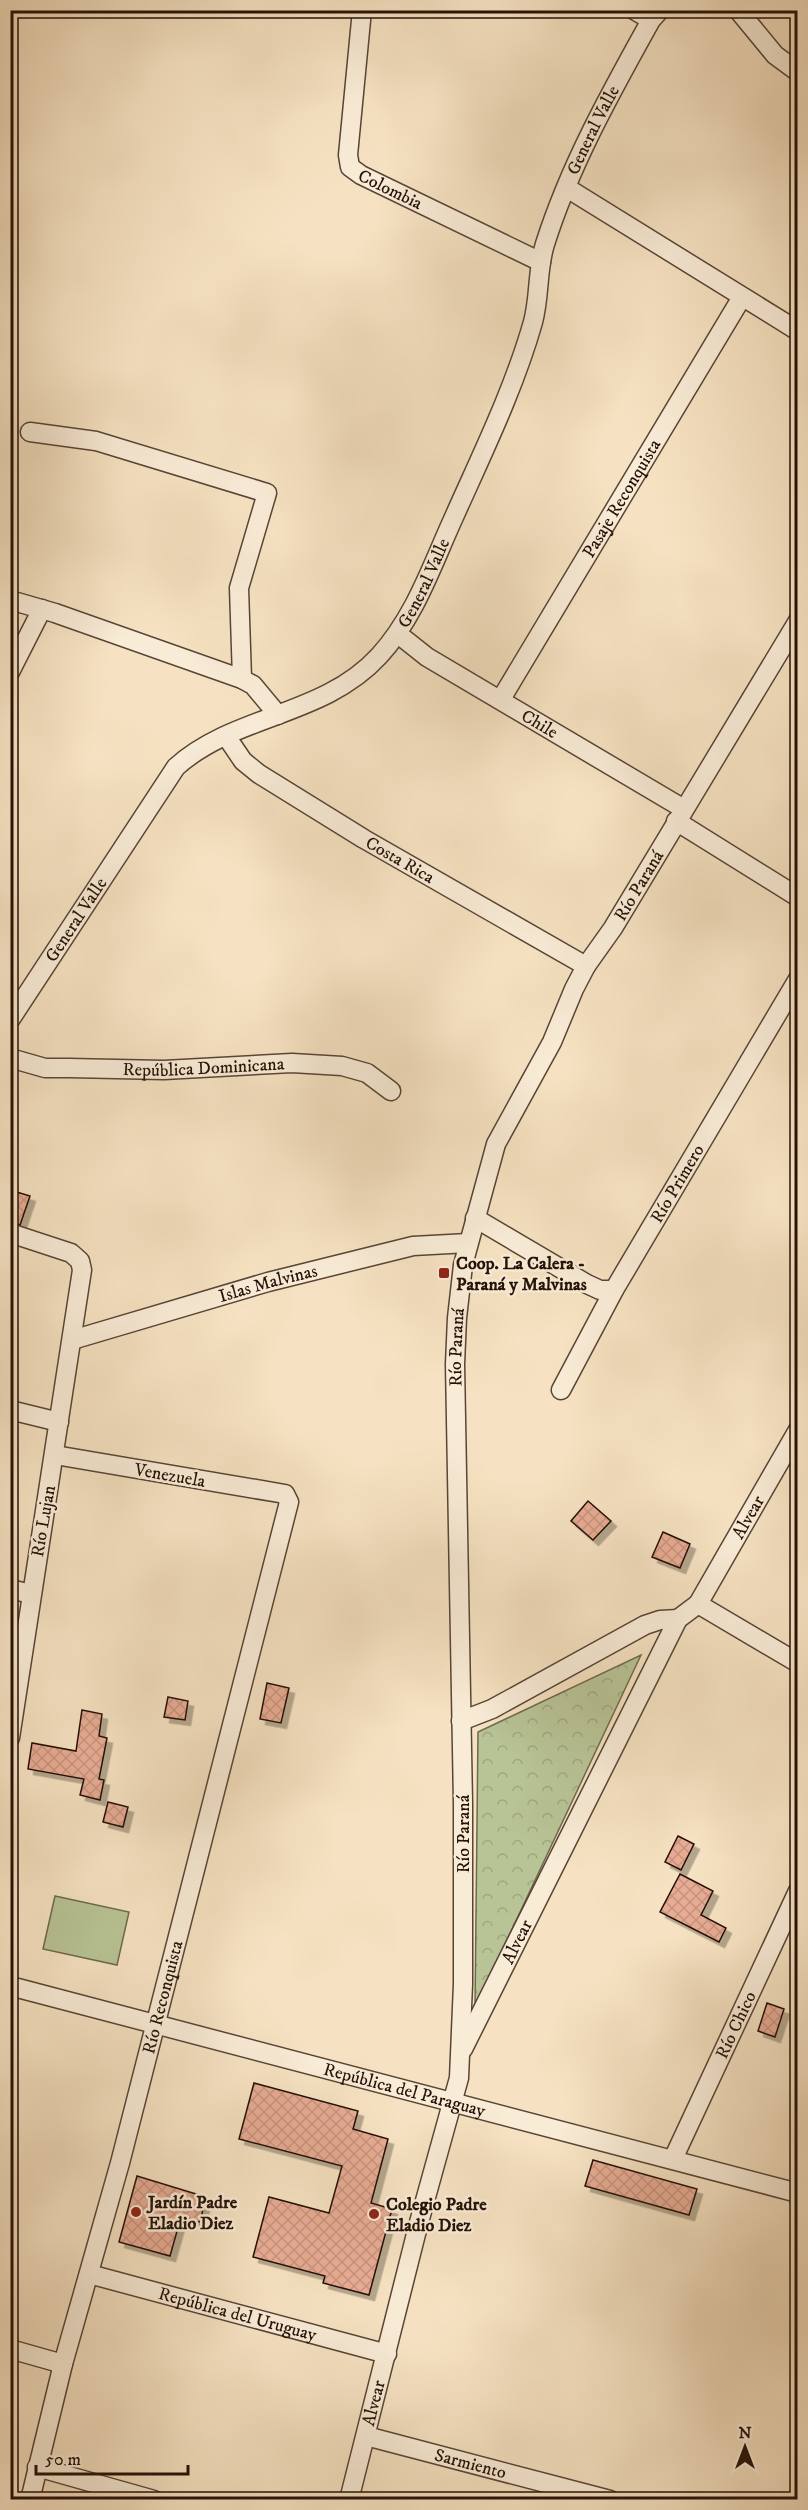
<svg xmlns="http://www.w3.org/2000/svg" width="808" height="2510" font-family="'IM FELL DW Pica',serif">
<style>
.park{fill:url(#park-crowns);stroke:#6e6a4e;stroke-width:1.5}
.pitch{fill:#b8c496;stroke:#6e6a4e;stroke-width:1.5}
.building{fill:url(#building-cross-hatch);stroke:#241107;stroke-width:1.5;filter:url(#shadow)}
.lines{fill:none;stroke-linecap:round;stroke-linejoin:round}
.minor-casing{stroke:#584536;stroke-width:21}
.minor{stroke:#f9ecd7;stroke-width:18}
.poi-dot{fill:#8f2418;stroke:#f9ecd7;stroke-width:2}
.labels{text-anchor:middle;stroke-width:5;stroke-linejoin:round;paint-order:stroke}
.street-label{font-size:18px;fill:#241107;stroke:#f9ecd7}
.poi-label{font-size:18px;font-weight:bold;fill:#241107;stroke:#f9ecd7;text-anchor:start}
</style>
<defs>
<pattern id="park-crowns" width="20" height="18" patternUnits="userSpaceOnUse" patternTransform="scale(1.5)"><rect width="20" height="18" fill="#b8c496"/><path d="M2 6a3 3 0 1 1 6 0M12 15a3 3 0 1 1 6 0" fill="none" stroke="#9ea780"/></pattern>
<pattern id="building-cross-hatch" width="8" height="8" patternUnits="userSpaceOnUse" patternTransform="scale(1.5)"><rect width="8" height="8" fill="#e8ac94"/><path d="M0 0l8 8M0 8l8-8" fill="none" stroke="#c7937e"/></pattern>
<filter id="shadow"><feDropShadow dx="5.5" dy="5.5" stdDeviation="0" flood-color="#0004"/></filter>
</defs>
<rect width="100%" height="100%" fill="#f6e2c2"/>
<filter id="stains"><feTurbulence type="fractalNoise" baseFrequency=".00333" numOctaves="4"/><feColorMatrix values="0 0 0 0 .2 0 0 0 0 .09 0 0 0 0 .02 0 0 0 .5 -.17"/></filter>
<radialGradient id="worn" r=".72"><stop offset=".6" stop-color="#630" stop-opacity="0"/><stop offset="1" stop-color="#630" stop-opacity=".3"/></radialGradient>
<path class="park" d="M641,1655L475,2008L478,1732Z"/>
<path class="pitch" d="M55,1896L129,1912L117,1965L43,1949Z"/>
<g class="building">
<path d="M10,1190L30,1196L20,1225L10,1222Z"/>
<path d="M588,1501L611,1521L593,1540L571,1521Z"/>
<path d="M663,1532L690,1544L680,1568L652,1557Z"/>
<path d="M267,1683L289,1688L281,1723L260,1719Z"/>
<path d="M168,1697L188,1701L185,1720L164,1717Z"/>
<path d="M82,1710L102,1714L99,1736L107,1738L99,1779L104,1780L100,1800L80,1795L84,1779L28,1769L32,1743L76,1751Z"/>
<path d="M108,1802L128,1807L123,1827L103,1822Z"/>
<path d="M678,1836L694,1844L681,1870L665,1862Z"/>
<path d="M680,1874L713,1891L701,1915L726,1928L719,1942L660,1912Z"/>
<path d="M767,2003L784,2009L775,2037L758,2031Z"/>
<path d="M254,2083L358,2111L353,2129L388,2139L371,2203L392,2209L369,2295L323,2283L325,2276L253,2257L269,2197L329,2213L342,2166L239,2139Z"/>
<path d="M593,2160L697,2189L689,2215L585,2186Z"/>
<path d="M137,2176L206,2197L200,2222L181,2217L170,2256L119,2242Z"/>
</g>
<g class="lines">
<defs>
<g id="minor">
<path id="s1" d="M362,10L348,155L350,167L361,175L541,262"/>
<path d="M634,10L651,20"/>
<path d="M738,10L775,55L798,72"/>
<path d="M567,188L798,331"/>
<path d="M30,432L96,441L267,493L239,588L242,679"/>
<path d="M10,600L55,613L242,679L253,685L278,715"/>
<path id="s2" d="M398,634L427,657L684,809"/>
<path d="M10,672L42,609"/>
<path id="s3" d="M501,699L742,297"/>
<path id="s4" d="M226,736L243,761L259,774L364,839L586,966"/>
<path d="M676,821L798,897"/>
<path id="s5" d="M10,1020L176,767C235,714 323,717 379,656C415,617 432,565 454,517C482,454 514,389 533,322C540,296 537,269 545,244C570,165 611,92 651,20L660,10"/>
<path id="s6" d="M10,1058L45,1068H69L164,1070L292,1063L342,1066L367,1073L391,1091"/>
<path d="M475,1218L587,1284L600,1290H614"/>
<path d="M10,1233L71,1253L80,1261L82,1270L10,1738"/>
<path id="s7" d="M72,1340L268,1282L413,1246L468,1243"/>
<path id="s8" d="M561,1390L614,1290L798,979"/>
<path d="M10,1410L59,1422"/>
<path d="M10,1589L31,1594"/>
<path d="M698,1604L798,1663"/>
<path d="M461,1721L492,1709L645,1625L660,1620L678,1619"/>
<path id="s9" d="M10,1986L798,2193"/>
<path id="s10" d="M463,2049L678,1619L698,1604L798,1430"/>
<path id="s11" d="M673,2159L798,1891"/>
<path id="s12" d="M89,2274L387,2354"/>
<path d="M10,2349L63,2364"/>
<path id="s13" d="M366,2436L610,2500"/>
<path d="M37,2467L154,2500"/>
<path id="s14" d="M30,2500L63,2364L120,2163L289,1502L285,1494L55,1455"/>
<path id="s15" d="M349,2500L418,2226L459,2078L463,1984V1804L455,1364L457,1318L463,1265L496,1144L552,1042L574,989L586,966L613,928L798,621"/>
</g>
</defs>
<use href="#minor" class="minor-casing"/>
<use href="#minor" class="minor"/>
</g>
<g class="poi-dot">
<rect x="438" y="1267" width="12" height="12" rx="3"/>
<circle cx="136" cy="2212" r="6"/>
<circle cx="374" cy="2214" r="6"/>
</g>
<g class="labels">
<g class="street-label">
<text dy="6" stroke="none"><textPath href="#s5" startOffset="1108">General Valle</textPath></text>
<text dy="6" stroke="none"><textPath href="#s1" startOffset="204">Colombia</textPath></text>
<text dy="6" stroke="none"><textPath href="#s3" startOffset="234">Pasaje Reconquista</textPath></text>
<text dy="6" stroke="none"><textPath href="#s5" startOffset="622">General Valle</textPath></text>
<text dy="6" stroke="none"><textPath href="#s2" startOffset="168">Chile</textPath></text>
<text dy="6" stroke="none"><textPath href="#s4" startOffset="216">Costa Rica</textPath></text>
<text dy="6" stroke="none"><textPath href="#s15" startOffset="1671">Río Paraná</textPath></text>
<text dy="6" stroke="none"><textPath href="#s5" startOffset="120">General Valle</textPath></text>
<text dy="6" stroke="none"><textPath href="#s6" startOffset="195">República Dominicana</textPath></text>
<text dy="6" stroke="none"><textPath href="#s8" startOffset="237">Río Primero</textPath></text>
<text dy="6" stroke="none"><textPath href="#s7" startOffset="204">Islas Malvinas</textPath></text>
<text dy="6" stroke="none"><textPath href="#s15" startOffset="1167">Río Paraná</textPath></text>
<text transform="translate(170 1475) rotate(10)" y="6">Venezuela</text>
<text dy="6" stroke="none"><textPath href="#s10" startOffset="606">Alvear</textPath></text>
<text transform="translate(43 1521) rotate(-80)" y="6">Río Lujan</text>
<text transform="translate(463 1834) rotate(-90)" y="6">Río Paraná</text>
<text dy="6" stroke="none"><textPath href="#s10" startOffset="120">Alvear</textPath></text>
<text dy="6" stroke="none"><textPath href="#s14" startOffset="520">Río Reconquista</textPath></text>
<text dy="6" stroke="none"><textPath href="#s11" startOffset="148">Río Chico</textPath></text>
<text dy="6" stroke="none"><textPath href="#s9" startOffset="408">República del Paraguay</textPath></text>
<text dy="6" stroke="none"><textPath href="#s12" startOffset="154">República del Uruguay</textPath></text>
<text dy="6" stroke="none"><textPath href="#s15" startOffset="100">Alvear</textPath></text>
<text dy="6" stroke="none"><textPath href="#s13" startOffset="108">Sarmiento</textPath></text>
</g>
<g class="poi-label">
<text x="456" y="1269">Coop. La Calera -<tspan x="456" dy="21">Paraná y Malvinas</tspan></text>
<text x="148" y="2208">Jardín Padre<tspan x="148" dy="21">Eladio Diez</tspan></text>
<text x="386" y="2210">Colegio Padre<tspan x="386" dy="21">Eladio Diez</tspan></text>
</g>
</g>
<rect width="808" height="2510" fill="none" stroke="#f6e2c2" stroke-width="36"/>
<rect x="12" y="12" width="784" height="2486" fill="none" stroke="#241107" stroke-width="3"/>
<rect x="18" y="18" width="772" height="2474" fill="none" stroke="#241107" stroke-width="1.5"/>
<g transform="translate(745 2447)" stroke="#f9ecd7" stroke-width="4.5" paint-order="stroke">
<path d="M0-4.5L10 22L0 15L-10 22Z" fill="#241107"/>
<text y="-9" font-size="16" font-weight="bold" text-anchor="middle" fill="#241107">N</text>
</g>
<path d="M36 2465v9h152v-9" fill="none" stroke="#241107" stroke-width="3"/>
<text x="45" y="2465" font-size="18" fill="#241107" stroke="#f9ecd7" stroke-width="4.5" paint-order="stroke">50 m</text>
<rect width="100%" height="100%" filter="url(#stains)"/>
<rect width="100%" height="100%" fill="url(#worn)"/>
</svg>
